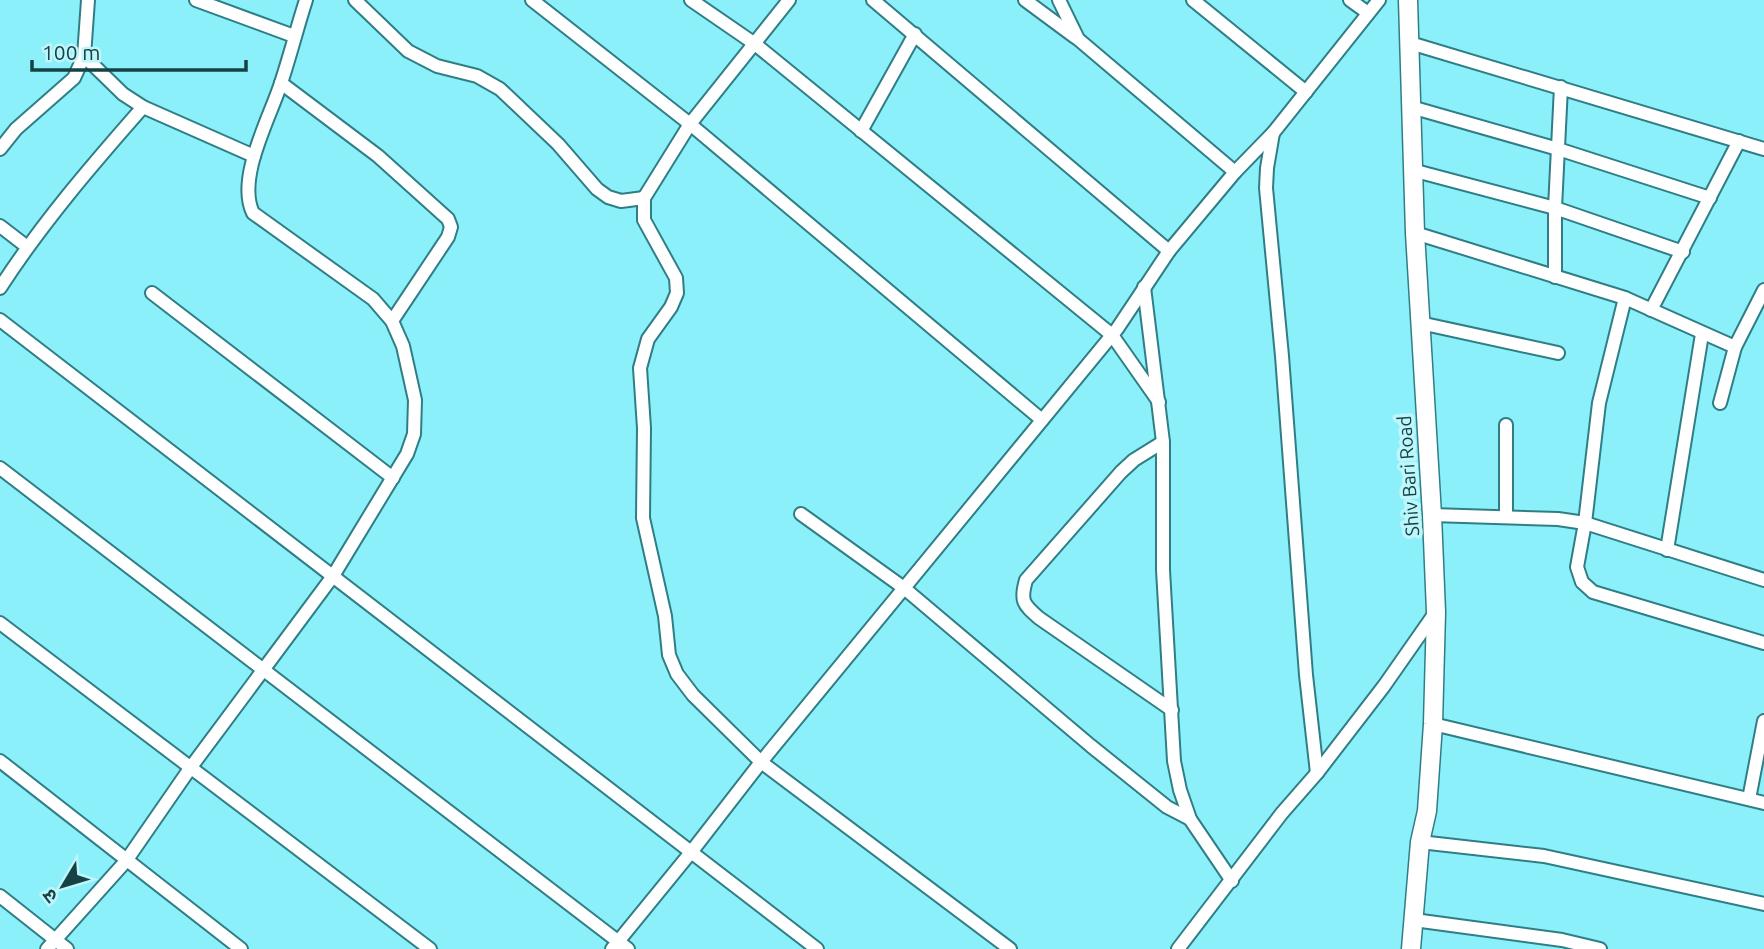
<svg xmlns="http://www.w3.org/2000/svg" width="1764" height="949" font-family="Ubuntu,'Noto Sans Devanagari',sans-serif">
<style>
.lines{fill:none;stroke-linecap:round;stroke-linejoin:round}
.street-casing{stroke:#2f7e86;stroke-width:16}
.secondary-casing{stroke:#2f7e86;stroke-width:21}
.street{stroke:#fff;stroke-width:12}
.secondary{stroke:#fff;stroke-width:18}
.labels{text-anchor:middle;stroke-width:7;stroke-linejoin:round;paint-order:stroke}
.street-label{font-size:19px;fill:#164246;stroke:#bef6fc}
</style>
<rect width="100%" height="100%" fill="#8bf0fa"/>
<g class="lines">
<defs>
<g id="street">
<path d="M196,0L294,36"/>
<path d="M355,0L408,51L437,66L477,76L500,89L558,144L597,189L608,197L621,201L644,198"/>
<path d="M532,0L690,124L1042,420"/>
<path d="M691,0L755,44L1112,335L1159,402"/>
<path d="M789,0L690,124L644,198V220L676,278L677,293L671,307L648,339L640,368L644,428L643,518L665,616L669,655L677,674L693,695L761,762L1010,949"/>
<path d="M873,0L1169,251"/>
<path d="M1025,0L1075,37"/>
<path d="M1059,0L1078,39L1235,172"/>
<path d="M1193,0L1306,92"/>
<path d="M1350,0L1368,13"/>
<path d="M1410,43L1764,149"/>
<path d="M84,56L123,94L143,107L254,156"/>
<path d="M281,83L378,156L448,219L451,227L448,237L392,321"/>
<path d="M1411,107L1558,149L1710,198"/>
<path d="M861,131L915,34"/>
<path d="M1273,133L1267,168L1266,188L1282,356L1306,675L1317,773"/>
<path d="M0,149L16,129L74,78L84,56L88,0"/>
<path d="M1412,170L1555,208L1683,252"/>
<path d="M0,226L26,246"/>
<path d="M1415,233L1625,298L1735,347"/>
<path d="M1555,277V208L1561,87"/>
<path d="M1144,287L1163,442V570L1174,761L1180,790L1190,819L1232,881"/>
<path d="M0,288C42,223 92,165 143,107"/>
<path d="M152,293L393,478"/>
<path d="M1625,298L1599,403L1585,523L1577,567L1582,582L1593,592L1764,643"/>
<path d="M1651,310L1739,141"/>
<path d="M0,320L817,949"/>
<path d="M1420,323L1558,353"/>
<path d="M1720,403L1735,347L1764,290"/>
<path d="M1163,442L1134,460L1121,472L1026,580C1020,601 1023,604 1039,618L1172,710"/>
<path d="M0,468L628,949"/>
<path d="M801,514L904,588L1091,746L1167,807L1190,819"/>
<path d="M1432,515L1558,519L1585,523L1764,580"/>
<path d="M1506,517V425"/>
<path d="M1667,550L1702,334"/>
<path d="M0,623L430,949"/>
<path d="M1433,724L1764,803"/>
<path d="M0,761L241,949"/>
<path d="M1749,799L1764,721"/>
<path d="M1420,842L1544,856L1764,904"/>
<path d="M0,896L67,949"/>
<path d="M1414,920L1562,940L1600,949"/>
<path d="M47,949L126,861L191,767L333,576L407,454L414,434L415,400L403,346L392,321L373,299L253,213C236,178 270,118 281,83C290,56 297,28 306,0"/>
<path d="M612,949L692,851L761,762L1117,329L1169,251L1235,172L1273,133L1379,0"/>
<path d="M1178,949L1282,813L1317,773L1384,686L1435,613"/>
</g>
<path id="secondary" d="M1408,0L1415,233L1432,515L1436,612L1433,724L1427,811L1420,842L1411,949"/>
</defs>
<use href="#street" class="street-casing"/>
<use href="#secondary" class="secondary-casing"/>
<use href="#street" class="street"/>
<use href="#secondary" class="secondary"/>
</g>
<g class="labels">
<g class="street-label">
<text transform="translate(1408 476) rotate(-94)" y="7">Shiv Bari Road</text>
</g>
</g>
<g transform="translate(63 886) rotate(232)" stroke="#bef6fc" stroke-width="5" paint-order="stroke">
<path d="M0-5L12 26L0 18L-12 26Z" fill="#164246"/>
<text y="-10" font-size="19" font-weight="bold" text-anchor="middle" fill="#164246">उ</text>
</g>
<path d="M32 60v10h214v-10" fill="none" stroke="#164246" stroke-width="3.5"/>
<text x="42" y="60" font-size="21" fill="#164246" stroke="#bef6fc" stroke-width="5" paint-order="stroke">100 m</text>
</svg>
